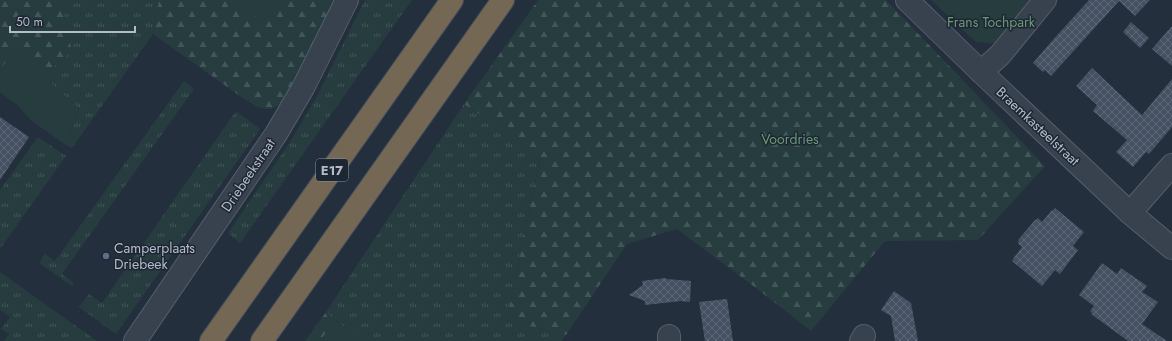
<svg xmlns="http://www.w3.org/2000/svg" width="1172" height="341" font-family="Jost,sans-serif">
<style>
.grass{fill:url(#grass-tufts)}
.forest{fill:url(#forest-firs)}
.park{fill:#263c3f}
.building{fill:url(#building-cross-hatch)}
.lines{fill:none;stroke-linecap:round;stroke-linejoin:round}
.minor-casing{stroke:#565f6c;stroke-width:24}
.highway-casing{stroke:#434c59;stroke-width:24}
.minor{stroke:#38414e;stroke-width:22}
.highway{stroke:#746855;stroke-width:22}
.service-dot{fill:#5c6f8a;stroke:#1d2633;stroke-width:1.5}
.labels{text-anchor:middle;stroke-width:3;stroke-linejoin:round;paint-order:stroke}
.shield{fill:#1d2633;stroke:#878f9c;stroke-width:1}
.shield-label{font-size:13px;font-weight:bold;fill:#b4bcc9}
.park-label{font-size:14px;fill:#6b9a76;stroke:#1d2633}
.street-label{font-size:14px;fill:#b4bcc9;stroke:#1d2633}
.poi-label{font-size:14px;fill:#b4bcc9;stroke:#1d2633;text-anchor:start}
</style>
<defs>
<pattern id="grass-tufts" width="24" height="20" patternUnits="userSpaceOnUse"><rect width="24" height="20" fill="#263c3f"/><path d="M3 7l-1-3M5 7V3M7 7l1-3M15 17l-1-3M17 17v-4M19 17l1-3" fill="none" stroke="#435659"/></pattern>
<pattern id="forest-firs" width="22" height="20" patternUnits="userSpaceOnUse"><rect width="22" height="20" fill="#263c3f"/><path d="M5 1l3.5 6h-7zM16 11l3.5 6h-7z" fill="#435659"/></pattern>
<pattern id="building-cross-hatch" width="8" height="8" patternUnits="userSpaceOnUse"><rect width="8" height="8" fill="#455162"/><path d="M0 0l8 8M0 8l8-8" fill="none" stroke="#5d6877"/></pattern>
</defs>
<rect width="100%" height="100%" fill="#242f3e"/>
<g class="grass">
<path d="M68,0H159L153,34L72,148L66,145L79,109L43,76L72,51L64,15Z"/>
<path d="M365,0H412L240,243L228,233L290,142L317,96Z"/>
<path d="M184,81L194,89L62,274L74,283L72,286L39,263L45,254L55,261Z"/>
<path d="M464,104L541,153L507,320L566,335L562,341H364L335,320L326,312Z"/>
<path d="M236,111L260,129L116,334L79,307L89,294L102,303Z"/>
<path d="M38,137L66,156L0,249V190Z"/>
<path d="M0,272L97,341H4L9,334L1,329L10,317L0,310Z"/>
</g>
<g class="forest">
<path d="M0,0H68L64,15L72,51L43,76L16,51L0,69Z"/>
<path d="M159,0H237L262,22L281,0H339L282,104L271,109L260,108L244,99L153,34Z"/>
<path d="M538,0H886L1045,166L978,240L885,241L811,331L760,291L677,229L627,244L566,335L507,320L541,154L464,104Z"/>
<path d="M326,312L335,320L320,341H305Z"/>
</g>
<g class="park">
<path d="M237,0H281L262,22Z"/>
<path d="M931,0H1036L1000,44L976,42Z"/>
<path d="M16,51L79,109L66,145L32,121L17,105L0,92V69Z"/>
<path d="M335,320L364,341H320Z"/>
</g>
<g class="building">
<path d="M1089,0H1150L1135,16L1119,1L1051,76L1045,70L1043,72L1033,63L1051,42Z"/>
<path d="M1131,22L1149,38L1140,48L1123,32Z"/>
<path d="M1172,26V66L1152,49Z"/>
<path d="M1092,68L1142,115L1172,79V127L1149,154L1146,152L1133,167L1116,152L1127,140L1093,111L1097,105L1076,86Z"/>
<path d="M0,117L29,137L0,180Z"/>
<path d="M1055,208L1084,232L1073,246L1078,250L1060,274L1055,270L1042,286L1012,261L1014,259H1013L1022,247L1018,243L1019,241L1018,240L1035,220H1036L1038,218L1042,222L1052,210L1053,211Z"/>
<path d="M1102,263L1117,274L1121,268L1147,286L1142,292L1158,302L1142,324L1167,341H1128L1091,314L1092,313L1090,311L1094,306L1079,295Z"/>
<path d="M666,278V279L691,281L690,302L681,301L645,305V301L629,295L643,285L642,281Z"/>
<path d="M894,291L911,303L918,341H895L891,316L881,310Z"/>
<path d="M727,299L733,341H705L699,302Z"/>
</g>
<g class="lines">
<defs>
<g id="minor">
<path d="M907,0L981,72L1130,213L1172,248"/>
<path d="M981,72L1000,55L1045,0"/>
<path d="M1130,213L1172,165"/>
<path d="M669,336V341"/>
<path d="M135,341L276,134L303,88L347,0"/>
<path d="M861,341L864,336"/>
</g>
<g id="highway">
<path d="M211,341L452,0"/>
<path d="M262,341L503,0"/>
</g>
</defs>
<use href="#minor" class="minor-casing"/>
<use href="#highway" class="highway-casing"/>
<use href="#minor" class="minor"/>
<use href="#highway" class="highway"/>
</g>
<circle class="service-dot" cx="106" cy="256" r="4"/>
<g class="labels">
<rect class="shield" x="316" y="159" width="32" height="22" rx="3"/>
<g class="shield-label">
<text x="332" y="175">E17</text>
</g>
<g class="park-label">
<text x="991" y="27">Frans Tochpark</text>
<text x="790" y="144">Voordries</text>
</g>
<g class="street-label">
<text transform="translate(1038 126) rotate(43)" y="5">Braemkasteelstraat</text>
<text transform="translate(248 175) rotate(-56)" y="5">Driebeekstraat</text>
</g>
<g class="poi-label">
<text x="114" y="253">Camperplaats<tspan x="114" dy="16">Driebeek</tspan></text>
</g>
</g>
<path d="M10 26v6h125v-6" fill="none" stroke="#b4bcc9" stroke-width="2"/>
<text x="16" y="26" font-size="12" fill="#b4bcc9" stroke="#1d2633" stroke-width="3" paint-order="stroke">50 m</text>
</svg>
